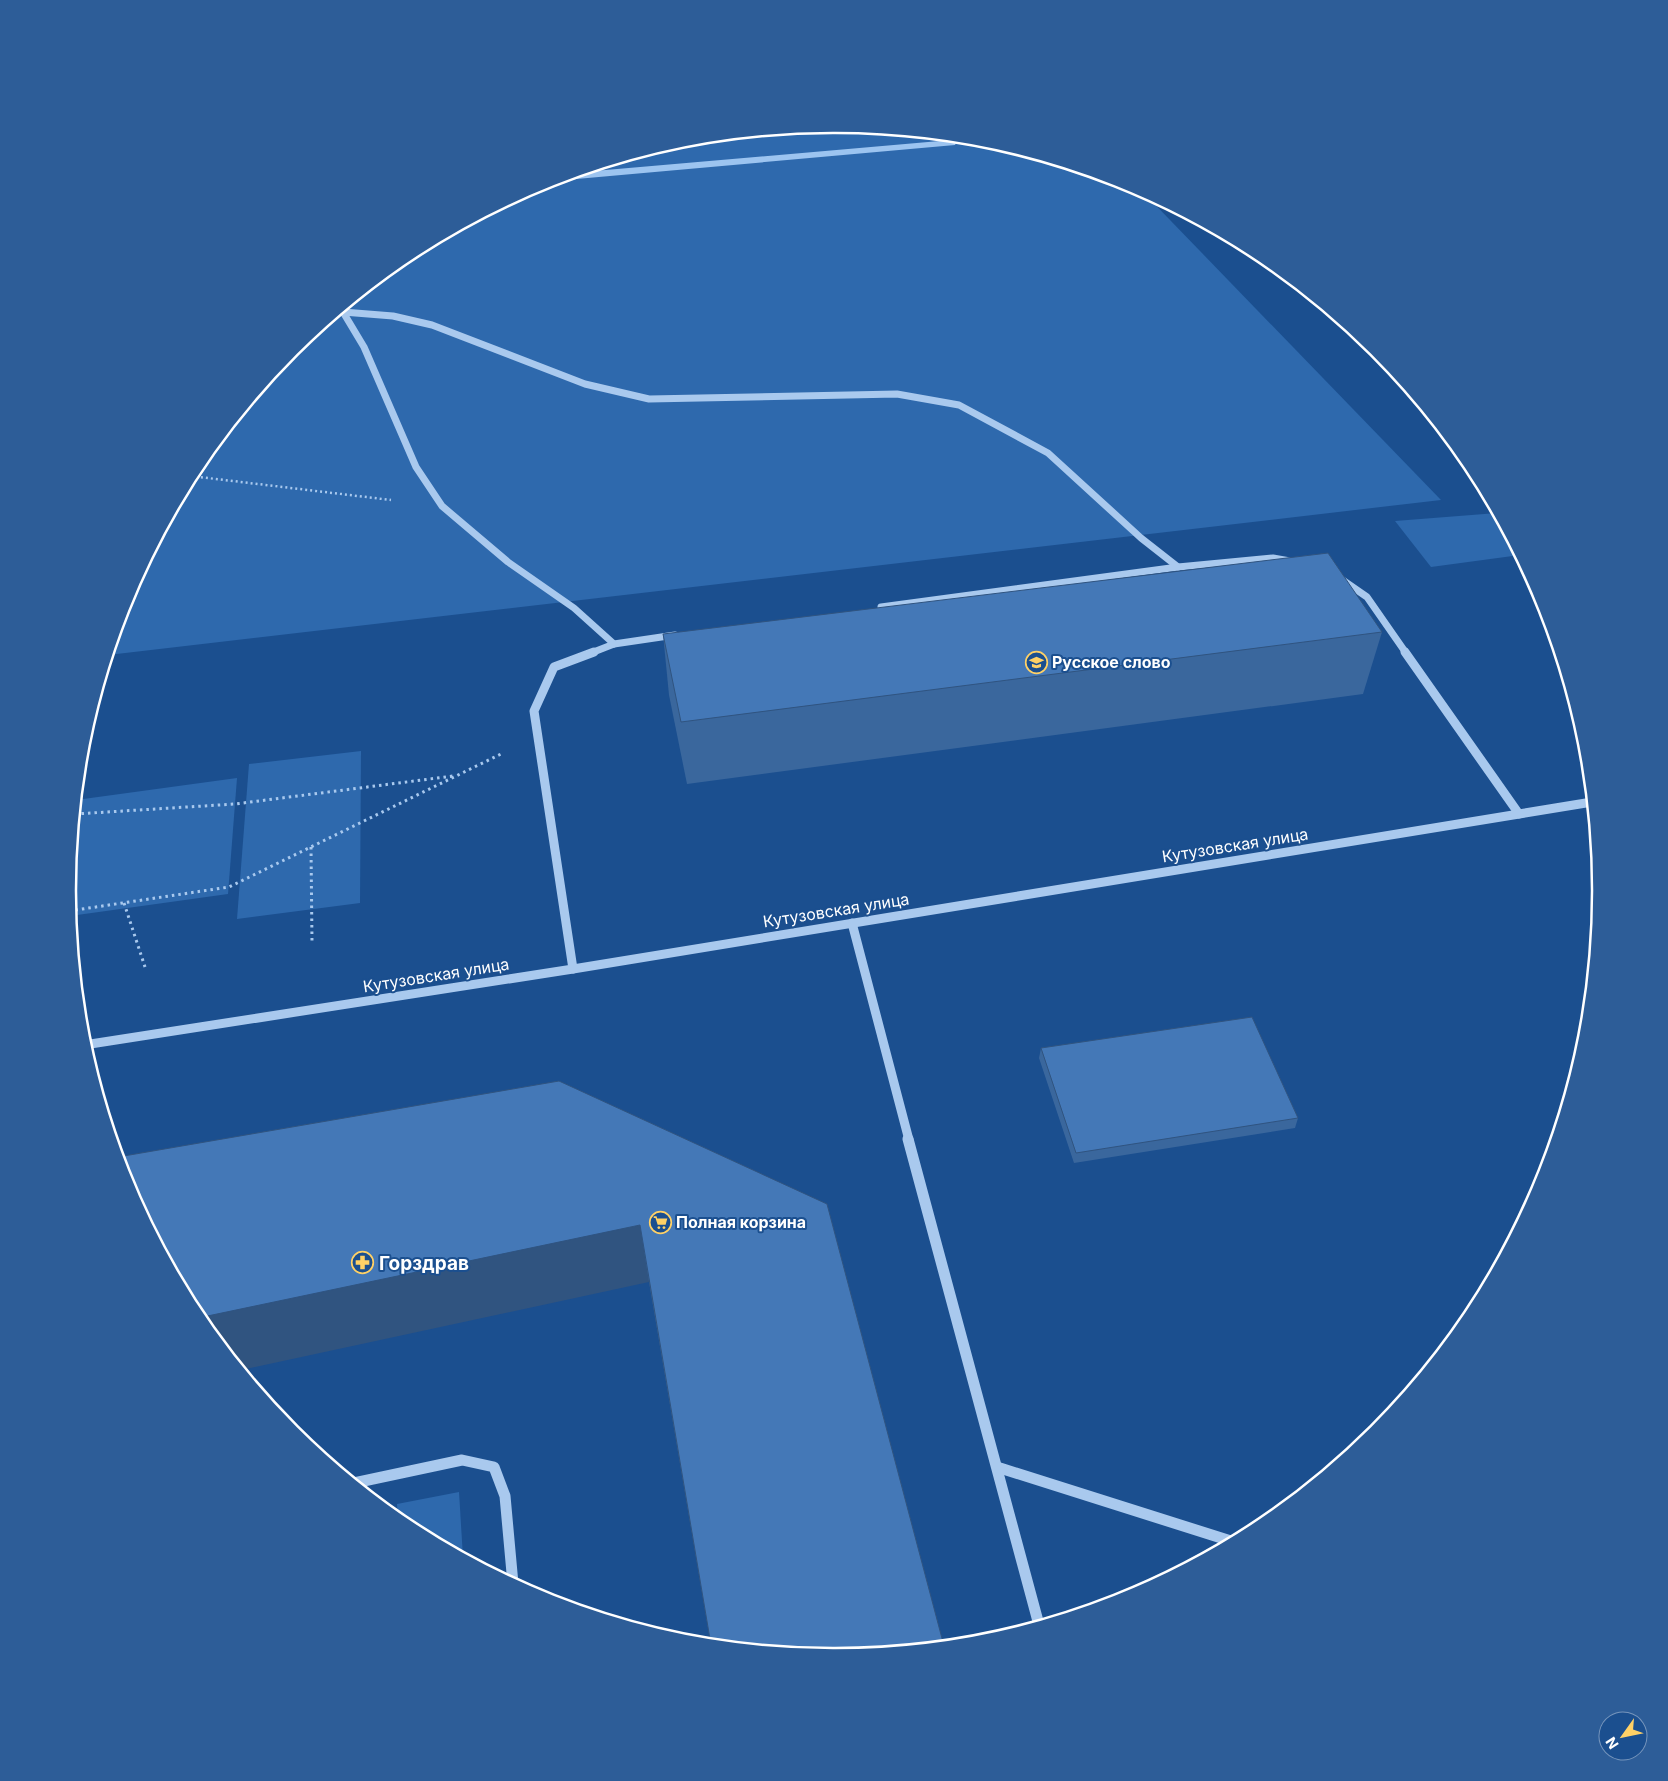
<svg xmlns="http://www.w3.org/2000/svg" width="1668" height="1781" font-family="Inter,sans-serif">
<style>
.green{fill:#2e69ad}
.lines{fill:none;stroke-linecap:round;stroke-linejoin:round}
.stream{fill:#9cc4f0;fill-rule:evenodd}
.path-far1{stroke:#a9c9ee;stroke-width:2.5;stroke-dasharray:2 3;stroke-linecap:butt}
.path{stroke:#a9c9ee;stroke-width:3;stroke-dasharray:2.5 4;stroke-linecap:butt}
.minor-far2{stroke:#a9c9ee;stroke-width:7}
.minor-far1{stroke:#a9c9ee;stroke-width:9}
.minor{stroke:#a9c9ee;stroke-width:11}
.wall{fill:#3a679d}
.shaded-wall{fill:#305480}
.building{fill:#4478b7;stroke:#305480}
.labels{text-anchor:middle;stroke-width:4;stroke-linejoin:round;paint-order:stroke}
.poi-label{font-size:16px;font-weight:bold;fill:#fff;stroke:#1b4f8f;text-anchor:start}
.street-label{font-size:16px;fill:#fff;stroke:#1b4f8f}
.near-poi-label{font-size:19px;font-weight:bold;fill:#fff;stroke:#1b4f8f;text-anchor:start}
.rim{fill:none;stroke:#fff;stroke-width:2.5}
</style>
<rect width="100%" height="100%" fill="#1b4f8f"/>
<g class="green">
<path d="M834,124L984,139L1128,182L1140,189L1441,500L108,655L126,597L197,464L292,348L408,253L541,182L685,139Z"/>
<path d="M1497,513L1520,555L1431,567L1395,521Z"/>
<path d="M361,751L360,903L237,919L249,764Z"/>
<path d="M237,778L228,894L70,916L68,890L76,800Z"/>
<path d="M459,1492L463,1557L408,1528L398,1519L397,1504Z"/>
</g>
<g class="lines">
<path class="stream" d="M951,140L956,143L955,145L554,181L550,180L571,173Z"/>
<path class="path-far1" d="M191,476L391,500"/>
<g class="path">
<path d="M75,814L235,804L453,776"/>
<path d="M311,847L312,942"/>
<path d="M124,903L145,967"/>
<path d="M69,911L229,887L501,754"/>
</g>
<g class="minor-far2">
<path d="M339,310L343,312L364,347L416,467L442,506L508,562L574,608L614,644"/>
<path d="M343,312L393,316L432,325L585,384L649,399L897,394L959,405L1048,453L1141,538L1178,567"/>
<path d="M1369,343L1394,370"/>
<path d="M1341,579L1367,597L1406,653"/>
<path d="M881,607L1178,567L1273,558L1290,561"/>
<path d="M591,653L614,644L675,635"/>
</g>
<g class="minor-far1">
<path d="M1405,652L1519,814"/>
<path d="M852,923L909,1140"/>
<path d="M573,969L534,711L554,667L594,652"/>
<path d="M84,1045L573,969L1592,802"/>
</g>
<g class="minor">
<path d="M908,1139L1039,1625"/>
<path d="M1000,1468L1234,1542"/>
<path d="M354,1483L462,1460L494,1467L505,1496L513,1584"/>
</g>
</g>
<g class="wall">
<path d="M1382,632L1363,694L687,784L669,695L663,634Z"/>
<path d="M1041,1048L1298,1118L1295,1128L1074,1163L1039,1058Z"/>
<path d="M559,1081L944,1646L834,1657L711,1645L649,1282Z"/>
</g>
<path class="shaded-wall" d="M640,1225L649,1282L241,1370L198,1318Z"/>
<g class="building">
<path d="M1328,553L1382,632L681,722L663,634Z"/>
<path d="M1252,1017L1298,1118L1076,1153L1041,1048Z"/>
<path d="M559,1081L827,1204L944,1646L834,1657L711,1645L640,1225L198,1318L126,1184L118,1157Z"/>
</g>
<defs>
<symbol id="school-ring" viewBox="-11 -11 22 22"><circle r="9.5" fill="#1b4f8f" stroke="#ffd166" stroke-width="1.5"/><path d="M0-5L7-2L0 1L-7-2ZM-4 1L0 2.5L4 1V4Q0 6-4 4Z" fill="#ffd166"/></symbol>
<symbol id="supermarket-ring" viewBox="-11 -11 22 22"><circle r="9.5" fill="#1b4f8f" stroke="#ffd166" stroke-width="1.5"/><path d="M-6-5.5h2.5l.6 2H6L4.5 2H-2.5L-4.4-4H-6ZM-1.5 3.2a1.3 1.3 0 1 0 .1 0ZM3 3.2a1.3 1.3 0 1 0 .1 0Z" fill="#ffd166"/></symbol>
<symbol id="pharmacy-ring" viewBox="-11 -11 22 22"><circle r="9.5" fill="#1b4f8f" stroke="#ffd166" stroke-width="1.5"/><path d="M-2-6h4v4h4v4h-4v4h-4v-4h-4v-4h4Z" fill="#ffd166"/></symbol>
</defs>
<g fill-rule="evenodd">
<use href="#school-ring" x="1024" y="650" width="25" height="25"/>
<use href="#supermarket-ring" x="648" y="1210" width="25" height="25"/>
<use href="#pharmacy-ring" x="350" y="1250" width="25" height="25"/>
</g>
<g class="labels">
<g class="poi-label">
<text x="1052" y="668">Русское слово</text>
<text x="676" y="1228">Полная корзина</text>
</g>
<g class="street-label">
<text transform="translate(1235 845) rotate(-9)" y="6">Кутузовская улица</text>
<text transform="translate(836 910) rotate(-9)" y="6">Кутузовская улица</text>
<text transform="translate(436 975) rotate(-9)" y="6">Кутузовская улица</text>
</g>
<g class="near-poi-label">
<text x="379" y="1270">Горздрав</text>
</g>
</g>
<path d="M0 0H1668V1781H0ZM833 133H835A757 757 0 0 1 1592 890V891A757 757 0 0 1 835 1648H833A757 757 0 0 1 76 891V890A757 757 0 0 1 833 133Z" fill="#2d5d98" fill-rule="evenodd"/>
<path class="rim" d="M833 133H835A757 757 0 0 1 1592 890V891A757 757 0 0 1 835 1648H833A757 757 0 0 1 76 891V890A757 757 0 0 1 833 133Z"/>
<g transform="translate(1623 1736) rotate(237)"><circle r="24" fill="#1b4f8f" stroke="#7695bc"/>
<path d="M0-4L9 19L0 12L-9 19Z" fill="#ffd166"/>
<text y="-8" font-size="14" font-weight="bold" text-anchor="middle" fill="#ffffff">N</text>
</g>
</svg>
